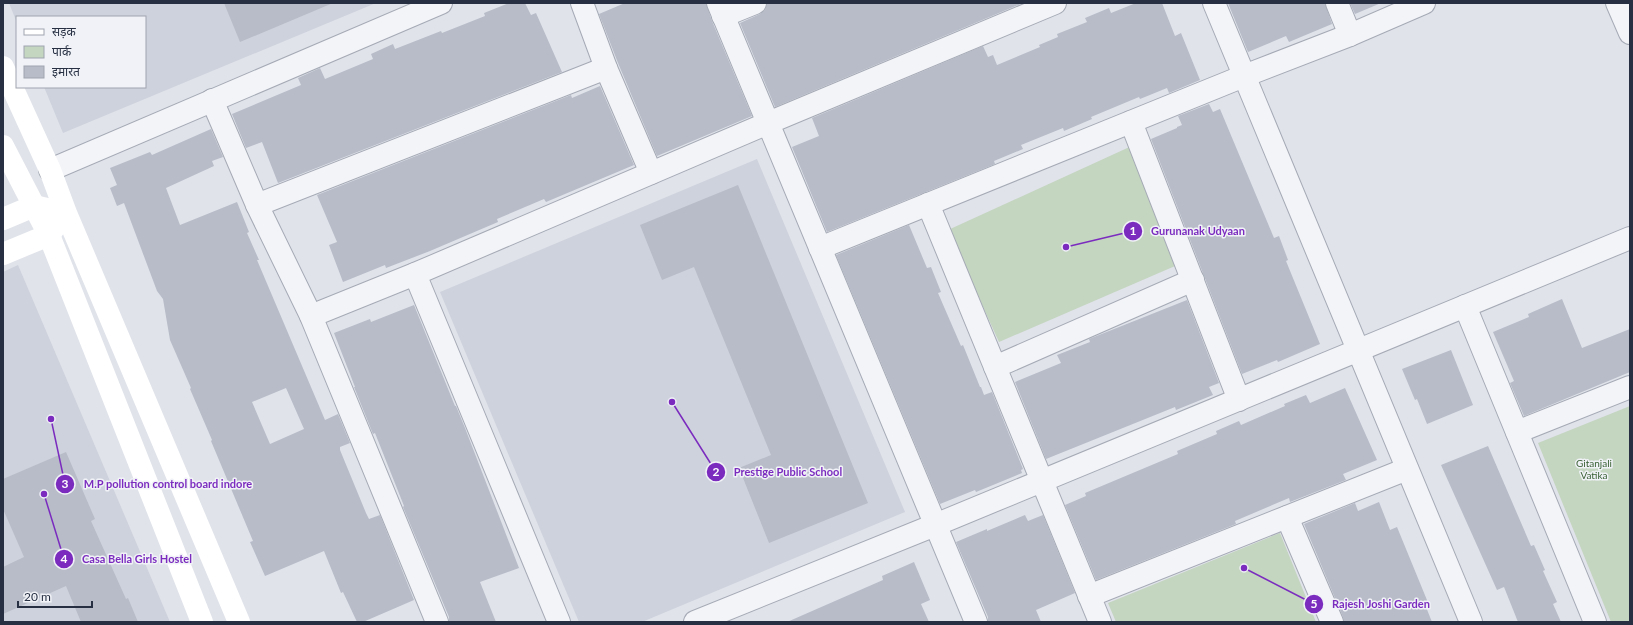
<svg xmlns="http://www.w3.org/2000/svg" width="1633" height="625" font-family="Lato,'Noto Sans Devanagari',sans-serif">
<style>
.built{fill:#ced2dc}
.green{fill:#c4d5c0}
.building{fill:#b7bcc8;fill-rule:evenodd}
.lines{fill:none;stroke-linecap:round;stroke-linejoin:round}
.street-casing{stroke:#a5aab5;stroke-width:24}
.street{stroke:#f3f4f8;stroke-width:22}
.secondary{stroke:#fff;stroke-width:22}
.labels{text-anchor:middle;stroke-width:3;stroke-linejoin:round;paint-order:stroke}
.park-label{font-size:10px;fill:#396033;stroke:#f0f2f7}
.leader{fill:none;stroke:#7b2cbf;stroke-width:1.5}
.callout-dot{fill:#7b2cbf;stroke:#f0f2f7;stroke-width:1.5}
.mark-label{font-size:12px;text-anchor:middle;font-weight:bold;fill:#fff}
.callout-label{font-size:11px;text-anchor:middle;font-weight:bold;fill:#7b2cbf;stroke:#f0f2f7;stroke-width:3;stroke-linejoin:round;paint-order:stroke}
</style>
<rect width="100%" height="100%" fill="#e0e3ea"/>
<g class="built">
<path d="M9,3H376L63,133L44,87H145V17H17V23Z"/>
<path d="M757,159L905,512L642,622H579L440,292Z"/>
<path d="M18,265L170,622H3V272Z"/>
</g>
<g class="green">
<path d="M1136,144L1182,263L999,342L948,230Z"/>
<path d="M1630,406V622H1611L1538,443Z"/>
<path d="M1280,533L1316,622H1116L1108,603Z"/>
</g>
<g class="building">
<path d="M224,3H333L240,42Z"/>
<path d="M509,3H525L531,15L536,13L562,72L278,183L262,142L246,148L232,114L301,85L298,78L320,68L325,79L373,59L371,54L393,44L395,49L441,31L442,33L485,16L484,13Z"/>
<path d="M625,3H706L712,21L752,116L657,156L618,63L599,14Z"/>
<path d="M767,3H1023L775,107L740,23L760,14L765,10Z"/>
<path d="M1136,3H1162L1175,36L1181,33L1200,80L1169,93L1167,88L1140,99L1139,97L1091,117L1092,119L1064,131L1063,128L1021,145L1023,149L994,161L995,164L827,232L792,147L819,136L812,118L983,46L988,57L993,55L997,65L1040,47L1039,45L1058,37L1057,34L1087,22L1085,18L1109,8L1111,13Z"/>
<path d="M1228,3H1325L1332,24L1289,42L1286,36L1248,52Z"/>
<path d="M1350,3H1381L1355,14Z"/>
<path d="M600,86L634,165L546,202L544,199L497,219L498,222L430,251L386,268L385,265L343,282L329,245L337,242L317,195L571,95L572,98Z"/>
<path d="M1209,104L1213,112L1220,109L1274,238L1279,236L1288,260L1286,261L1320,344L1278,362L1277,360L1242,374L1151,139L1177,128V127L1182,125L1178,116Z"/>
<path d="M211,129L223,157L212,161L214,166L166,188L180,225L237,202L249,232L247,233L259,260H257L325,420L338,414L350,443L340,447V450L366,513L369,519L380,515L414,600L363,622H357L343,592L341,593L324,551L265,576L250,542L253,541L211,441L212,440L190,389L191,388L170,340L163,299L157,291L124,203L117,206L110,188L117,185L110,168L150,152L152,155ZM286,388L304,429L270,444L252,402Z"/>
<path d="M738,185L868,503L769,543L739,468L771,455L694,267L662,280L640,225Z"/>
<path d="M909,225L927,268L931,267L941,292L938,293L961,346L963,345L980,387H981L984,395L992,392L1023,469L1021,470L1022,473L976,492L975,490L940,504L836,255Z"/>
<path d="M1562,299L1582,348L1630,329V372L1524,416L1510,383L1514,381L1493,332L1529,317L1528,314Z"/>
<path d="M1187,300L1219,383L1209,387L1213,395L1176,410L1175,407L1046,459L1015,382L1061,363L1057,355L1090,342L1089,339Z"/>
<path d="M414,305L455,406H456L465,428L519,568L480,582L496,622H449V617L403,507L404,506L375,433L373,434L354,387H355L334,333L370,319L371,322Z"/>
<path d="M1451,350L1473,405L1427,424L1417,399L1415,400L1402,369Z"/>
<path d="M1345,388L1377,460L1343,474L1346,480L1290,502L1289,498L1235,521L1236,524L1096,580L1065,505L1086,496L1085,493L1178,454L1177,451L1217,434L1216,431L1239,421L1241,425L1285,406L1284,404L1306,395L1310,403Z"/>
<path d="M1488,446L1531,546L1534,545L1545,570L1543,571L1557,602L1553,604L1561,622H1518L1504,587L1497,590L1441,465Z"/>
<path d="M66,452L95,519L91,521L126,599L128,598L138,622H81L66,586L3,614V567L24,557L3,509V479Z"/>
<path d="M1379,502L1390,530L1397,527L1429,605L1426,607L1432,622H1344L1343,617L1304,524L1355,503L1358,511Z"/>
<path d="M1025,515L1028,521L1043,515L1075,593L1036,610L1041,622H988V617L956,542L987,529V531Z"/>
<path d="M914,562L930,600L921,604L929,622H787L883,580L882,576Z"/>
</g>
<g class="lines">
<defs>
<g id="street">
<path d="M582,3L606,68L651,173"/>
<path d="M718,3L976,622"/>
<path d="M1214,3L1471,622"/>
<path d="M1337,3L1350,35"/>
<path d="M1617,3L1630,33"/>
<path d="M723,16L755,3"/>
<path d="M212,100L257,205L311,316L437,622"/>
<path d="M1131,122L1239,400"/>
<path d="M50,170L441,3"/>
<path d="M928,204L1100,622"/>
<path d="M257,205L606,68"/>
<path d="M820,248L1244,76L1350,35L1424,3"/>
<path d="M415,274L559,622"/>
<path d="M1465,306L1595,622"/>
<path d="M311,316L415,274L768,123L1055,3"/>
<path d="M995,367L1193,280"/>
<path d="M1517,432L1630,387"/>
<path d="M1287,517L1332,622"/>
<path d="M1089,596L1407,469"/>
<path d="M695,622L935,525L1630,238"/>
</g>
</defs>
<use href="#street" class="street-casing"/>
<use href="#street" class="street"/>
<g class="secondary">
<path d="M3,67L50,170L66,213L239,622"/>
<path d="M3,146L49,235L202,622"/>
<path d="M3,219L34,206L47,209"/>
<path d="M3,254L49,235L57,224"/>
</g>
</g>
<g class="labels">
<g class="park-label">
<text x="1594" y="467">Gitanjali<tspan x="1594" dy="12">Vatika</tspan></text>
</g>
</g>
<path class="leader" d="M1066 247L1133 231M672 402L716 472M51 419L65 484M44 494L64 559M1244 568L1314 604"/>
<g class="callout-dot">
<circle cx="1066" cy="247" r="4"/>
<circle cx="672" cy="402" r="4"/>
<circle cx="51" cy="419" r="4"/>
<circle cx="44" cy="494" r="4"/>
<circle cx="1244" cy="568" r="4"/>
<circle cx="1133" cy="231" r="10"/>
<circle cx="716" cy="472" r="10"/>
<circle cx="65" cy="484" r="10"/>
<circle cx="64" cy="559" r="10"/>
<circle cx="1314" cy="604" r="10"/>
</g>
<g class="mark-label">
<text x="1133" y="235">1</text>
<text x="716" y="476">2</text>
<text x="65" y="488">3</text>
<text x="64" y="563">4</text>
<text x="1314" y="608">5</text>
</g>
<g class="callout-label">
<text x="1198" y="235">Gurunanak Udyaan</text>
<text x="788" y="476">Prestige Public School</text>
<text x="168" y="488">M.P pollution control board indore</text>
<text x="137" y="563">Casa Bella Girls Hostel</text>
<text x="1381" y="608">Rajesh Joshi Garden</text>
</g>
<rect width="1633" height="625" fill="none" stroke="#273043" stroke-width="8"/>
<rect x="16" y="16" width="130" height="72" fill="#f0f2f7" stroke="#a0a4af"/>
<rect x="24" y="29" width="20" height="6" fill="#ffffff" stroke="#a0a4af"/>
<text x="52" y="36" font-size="12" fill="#273043">सड़क</text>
<rect x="24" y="46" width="20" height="12" fill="#c4d5c0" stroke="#a0a4af"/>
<text x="52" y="56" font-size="12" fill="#273043">पार्क</text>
<rect x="24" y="66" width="20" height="12" fill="#b7bcc8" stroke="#a0a4af"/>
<text x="52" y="76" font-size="12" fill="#273043">इमारत</text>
<path d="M18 601v6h74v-6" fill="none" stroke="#273043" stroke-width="2"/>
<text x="24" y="601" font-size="12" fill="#273043" stroke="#f0f2f7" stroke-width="3" paint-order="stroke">20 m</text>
</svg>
